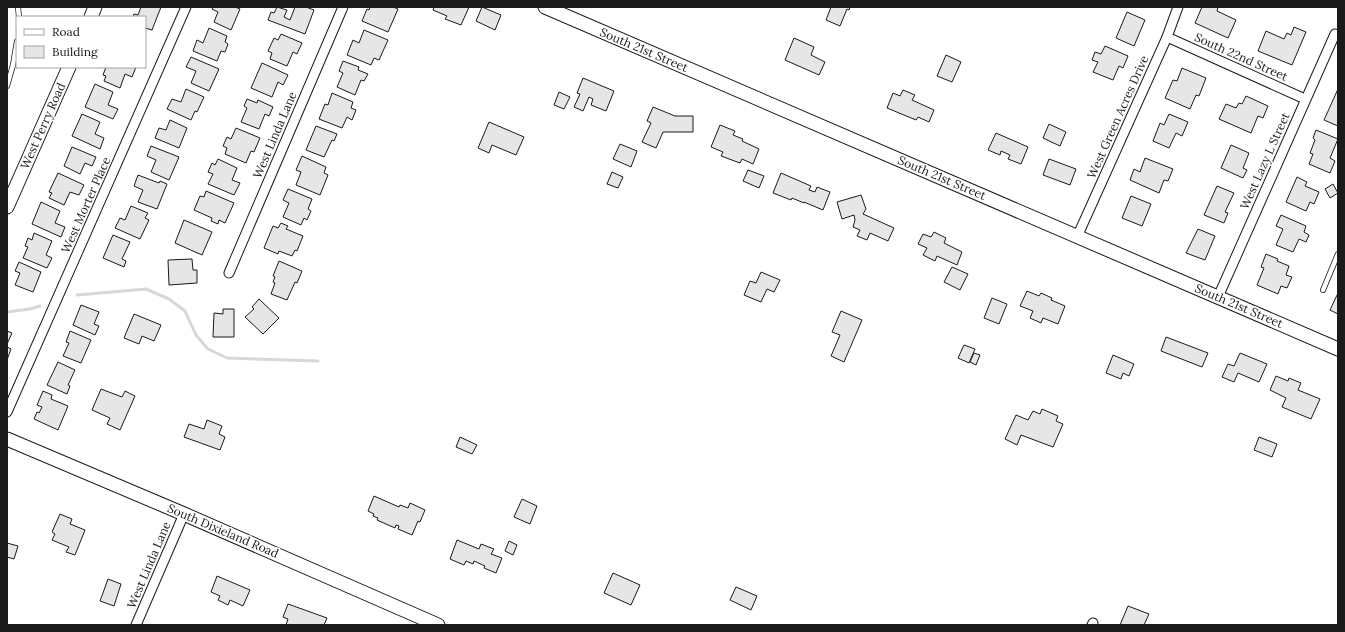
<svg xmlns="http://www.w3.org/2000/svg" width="1345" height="632" font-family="Lora,serif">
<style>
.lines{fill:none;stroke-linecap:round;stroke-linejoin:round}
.stream{stroke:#d7d7d7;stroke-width:3}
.building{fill:#e6e6e6;stroke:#1a1a1a}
.lane-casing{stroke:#1a1a1a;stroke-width:6}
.street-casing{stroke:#1a1a1a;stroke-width:11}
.secondary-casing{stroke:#1a1a1a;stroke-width:15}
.lane{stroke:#fff;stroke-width:4.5}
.street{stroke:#fff;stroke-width:9}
.secondary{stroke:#fff;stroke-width:13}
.labels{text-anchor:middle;stroke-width:3;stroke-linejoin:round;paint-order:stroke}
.street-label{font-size:12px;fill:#1a1a1a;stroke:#fff}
</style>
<rect width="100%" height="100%" fill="#fff"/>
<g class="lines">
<g class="stream">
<path d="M77,295L146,289L169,299L185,311L196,335L208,349L227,358L318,361"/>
<path d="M7,312L30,309L40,306"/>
</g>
</g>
<g class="building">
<path d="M141,7H161L152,30L145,28V17H133L134,14L138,15Z"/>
<path d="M213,7H235L240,9L231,30L214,22L218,12L212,9Z"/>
<path d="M277,7L287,10L284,17L290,20L295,7H306L314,10L305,34L268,20L271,12L274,13Z"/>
<path d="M370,7H393L398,9L388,32L362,21L367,9L369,10Z"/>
<path d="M434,7H469L461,25L445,19L447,16L433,10Z"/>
<path d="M482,7L501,15L495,30L476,21Z"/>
<path d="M831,7H850L849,10L847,9L840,26L826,20Z"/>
<path d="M1202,7H1218L1217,11L1236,20L1228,38L1195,23Z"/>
<path d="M1127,12L1145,20L1134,46L1116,38Z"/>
<path d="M1294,27L1306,32L1292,65L1258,51L1266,31L1284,39L1287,33L1291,35Z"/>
<path d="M209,28L227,36L225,42L228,44L225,52L221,51L217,61L193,51L197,40L203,43Z"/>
<path d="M364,30L388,40L379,60L374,58L371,65L347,55L353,40L359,43Z"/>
<path d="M281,34L302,43L297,54L293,52L287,66L270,59L272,53L268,51L274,38L278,40Z"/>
<path d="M794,38L814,47L811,55L825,62L819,75L785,60Z"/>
<path d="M1105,46L1128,56L1123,68L1119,66L1113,80L1093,72L1098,62L1092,60L1095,52L1101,54Z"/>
<path d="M946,55L961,62L952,82L937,76Z"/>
<path d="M191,57L219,69L209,91L191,83L196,71L186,67Z"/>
<path d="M343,61L359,67L358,70L368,74L364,81L361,80L355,95L337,87L343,73L339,71Z"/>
<path d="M262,63L288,75L283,85L278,82L272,97L251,88Z"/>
<path d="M106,67H136L132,77L125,74L120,88L104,81L106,76L103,75Z"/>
<path d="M1182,68L1206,78L1199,96L1196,95L1190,109L1165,98L1173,80L1177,81Z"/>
<path d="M583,78L614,91L606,111L591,105L593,99L589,97L583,111L574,107L580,94L577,93Z"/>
<path d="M95,84L113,92L108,105L118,109L113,119L85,107Z"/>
<path d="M186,89L204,97L197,112L195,111L191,120L167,109L172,99L181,102Z"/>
<path d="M1338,89V126L1324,120Z"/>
<path d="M903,90L915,95L912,100L934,110L929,122L918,117L916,120L887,108L893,93L900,96Z"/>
<path d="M559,92L570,97L564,109L554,105Z"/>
<path d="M332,93L353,102L351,108L356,110L352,120L347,117L342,128L319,119L325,104L328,105Z"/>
<path d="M1246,96L1268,106L1263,118L1258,116L1251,133L1219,119L1226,104L1236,108L1239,103L1242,104Z"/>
<path d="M247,99L257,103L258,100L273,107L269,116L265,114L259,129L241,122L247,108L244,106Z"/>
<path d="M653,107L675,116H693V132H663L656,148L642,142L651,123L647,121Z"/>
<path d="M82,114L100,122L95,134L104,138L100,149L72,136Z"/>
<path d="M1169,114L1188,122L1182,136L1176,133L1169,148L1153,141L1160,123L1164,125Z"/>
<path d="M170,120L187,128L179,148L155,138L159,128L166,130Z"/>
<path d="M489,122L524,137L516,155L492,145L489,153L478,148Z"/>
<path d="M1049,124L1066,132L1060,146L1043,138Z"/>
<path d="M720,125L735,131L733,135L743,139L742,141L759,149L753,164L742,159L740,163L721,156L723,152L711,147Z"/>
<path d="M316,126L337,134L334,141L332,140L324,157L306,150Z"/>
<path d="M236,128L260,138L254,152L251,151L246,163L225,154L227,148L223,146L227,137L231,139Z"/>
<path d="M1316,130L1338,139L1330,158L1335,161L1330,173L1309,164L1313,154L1310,153L1315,140L1313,138Z"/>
<path d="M996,133L1028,147L1021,164L1008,159L1010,155L1001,151L1000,155L988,150Z"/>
<path d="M620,144L637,151L631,167L613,159Z"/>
<path d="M1231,145L1249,153L1243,168L1247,170L1243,178L1221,168Z"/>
<path d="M151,146L179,157L169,180L151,172L156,160L147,156Z"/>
<path d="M72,147L96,157L92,166L85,163L80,174L64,166Z"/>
<path d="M302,156L326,167L324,173L328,175L320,195L296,185L301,172L296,170Z"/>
<path d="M1145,158L1173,169L1168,181L1164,180L1159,193L1130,180L1134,169L1140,172Z"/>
<path d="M218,159L237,168L232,180L240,183L234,195L208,184L213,174L208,172L212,163L215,165Z"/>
<path d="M1049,159L1076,169L1070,185L1043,175Z"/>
<path d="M748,170L764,176L759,188L743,181Z"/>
<path d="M612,172L623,177L618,188L607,184Z"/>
<path d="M58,173L84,185L79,195L70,192L64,205L49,198L52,193L49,192Z"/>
<path d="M781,173L811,186L809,190L815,192L817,187L830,192L823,210L804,202V203L792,198L791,200L773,193Z"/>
<path d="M138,175L159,183L160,181L167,184L157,209L138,202L143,190L134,186Z"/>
<path d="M1297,177L1307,182L1305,186L1319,192L1314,204L1310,202L1306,211L1286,202Z"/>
<path d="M1333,184L1338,193L1330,198L1325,189Z"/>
<path d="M1217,186L1234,193L1225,212L1228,213L1224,223L1204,215Z"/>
<path d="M288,189L312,199L308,209L311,211L307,220L304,218L301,225L283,217L289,203L283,200Z"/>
<path d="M206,191L234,203L225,223L219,220L218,224L211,221L212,218L194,210L200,196L204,197Z"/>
<path d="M861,195L866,209L863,214L894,228L888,241L870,233L867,240L857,236L860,230L853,227L855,220L854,215L842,219L837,202Z"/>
<path d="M1131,196L1151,204L1142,226L1122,218Z"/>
<path d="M41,202L60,211L55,223L65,227L61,237L32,224Z"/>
<path d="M131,206L148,213L145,218L149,220L140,239L115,228L120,218L125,220Z"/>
<path d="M1281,215L1306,226L1304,232L1309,235L1306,242L1299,239L1293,252L1276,245L1283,229L1276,226Z"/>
<path d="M184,220L212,232L202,255L175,243Z"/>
<path d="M281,223L288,226L286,229L303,236L297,251L295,250L292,256L279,251L278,254L264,248L273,226L278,228Z"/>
<path d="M1198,229L1215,236L1205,260L1186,253Z"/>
<path d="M934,232L946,238L944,243L962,252L957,265L937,256L935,261L923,255L927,248L918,244L923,234L931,237Z"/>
<path d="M34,233L52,241L46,255L52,258L47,268L23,258L28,247L25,246L28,238L32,240Z"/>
<path d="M113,235L130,242L122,259L126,261L124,267L103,258Z"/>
<path d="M1266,254L1278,259L1277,261L1289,266L1286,275L1292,277L1287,288L1281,286L1278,294L1257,285L1264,268L1261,267Z"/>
<path d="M192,259L193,270H197V283L169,285L168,260Z"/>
<path d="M279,261L302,271L297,283L295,282L287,300L271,294L275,283L273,282L275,277L273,276Z"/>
<path d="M19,262L41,272L33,292L15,285L20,273L15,271Z"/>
<path d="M952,267L968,274L960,290L944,282Z"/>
<path d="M761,272L780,280L774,292L767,289L761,302L744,295L750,281L756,283Z"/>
<path d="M1027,291L1039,296L1041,293L1052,298L1051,300L1065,306L1058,324L1043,318L1041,323L1030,318L1033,311L1020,306Z"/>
<path d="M1338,293V314L1330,310Z"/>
<path d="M992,298L1007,304L999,324L984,318Z"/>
<path d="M259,299L279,318L263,334L245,317L254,309L252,307Z"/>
<path d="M81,305L99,312L94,324L99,326L95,335L73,325Z"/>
<path d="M223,309H234V337H213L214,313L223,314Z"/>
<path d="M841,311L862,320L844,362L831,356L840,335L832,332Z"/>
<path d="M134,314L161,325L154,341L142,336L139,344L124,338Z"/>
<path d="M7,331L12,333L7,344Z"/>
<path d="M70,331L91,340L81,363L63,356L69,343L66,342Z"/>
<path d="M1166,337L1208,353L1202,367L1161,351Z"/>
<path d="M964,345L975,349L969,363L958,358Z"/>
<path d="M7,347L11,349L7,360Z"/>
<path d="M974,353L980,355L976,365L970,362Z"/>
<path d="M1240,353L1267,364L1259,382L1238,373L1234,382L1222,377L1228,364L1234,366Z"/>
<path d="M1113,355L1134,364L1129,376L1123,373L1121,379L1106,373Z"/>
<path d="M58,362L75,370L68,385L70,386L67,394L47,385Z"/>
<path d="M1276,376L1288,381L1289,378L1301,383L1298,390L1320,399L1311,419L1282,407L1286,398L1270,390Z"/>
<path d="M101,389L122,397L125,391L135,396L120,430L107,424L110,418L92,410Z"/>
<path d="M43,391L52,395L51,399L68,406L58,430L34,419L37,412L39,413L42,407L37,405Z"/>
<path d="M1042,409L1058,416L1056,421L1063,424L1053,447L1021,435L1017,445L1005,439L1016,415L1028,420L1033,411L1040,414Z"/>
<path d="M207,420L222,426L219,434L225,437L220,450L184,437L189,424L204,429Z"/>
<path d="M460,437L477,445L472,454L456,447Z"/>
<path d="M1259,437L1277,444L1272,457L1254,450Z"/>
<path d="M374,496L399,507L400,505L408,508L410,503L425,510L420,522L418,521L412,535L398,529L399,526L396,525L395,528L377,520L378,518L373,516L374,514L368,511Z"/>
<path d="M522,499L537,506L530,524L514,517Z"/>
<path d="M60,514L72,519L70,524L85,530L75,555L66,552L69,547L52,540L55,534L52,532Z"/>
<path d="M457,540L479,549L481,544L494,549L491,554L502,558L496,573L484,568L485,566L474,561L473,564L466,561L464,565L450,559Z"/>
<path d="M509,541L517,545L513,555L505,551Z"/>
<path d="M7,543L18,546L14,559L7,557Z"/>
<path d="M613,573L640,585L631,605L604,593Z"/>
<path d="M217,576L250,590L243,606L230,600L228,605L218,600L220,596L211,592Z"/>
<path d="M108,579L121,584L114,606L100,601Z"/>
<path d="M736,587L757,596L751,610L730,600Z"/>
<path d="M288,604L327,618L324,625H286L288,619L283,617Z"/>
<path d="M1128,606L1149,614L1144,625H1120Z"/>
</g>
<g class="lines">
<defs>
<g id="lane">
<path d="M18,7L19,17"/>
<path d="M7,86L13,65L17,41"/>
<path d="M1323,290L1338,254"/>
</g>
<g id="street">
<path d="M1167,37L1305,99"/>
<path d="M1077,237L1167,37L1178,7"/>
<path d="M229,273L343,7"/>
<path d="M1218,297L1335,34"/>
<path d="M7,412L186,7"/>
<path d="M136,625L184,514"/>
<path d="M1092,625L1093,623"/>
</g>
<g id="secondary">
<path d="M545,7L1338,349"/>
<path d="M91,17L95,7"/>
<path d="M7,207L69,67"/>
<path d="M7,439L184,514L438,625"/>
</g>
</defs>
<use href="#lane" class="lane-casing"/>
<use href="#street" class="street-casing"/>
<use href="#secondary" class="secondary-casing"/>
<use href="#lane" class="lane"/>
<use href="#street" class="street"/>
<use href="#secondary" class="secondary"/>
</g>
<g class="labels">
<g class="street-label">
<text transform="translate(644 50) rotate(23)" y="4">South 21st Street</text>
<text transform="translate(1241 57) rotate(24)" y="4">South 22nd Street</text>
<text transform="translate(1118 117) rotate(-66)" y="4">West Green Acres Drive</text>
<text transform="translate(43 126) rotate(-66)" y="4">West Perry Road</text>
<text transform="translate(275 135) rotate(-67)" y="4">West Linda Lane</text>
<text transform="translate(1265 161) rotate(-66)" y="4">West Lazy L Street</text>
<text transform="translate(942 178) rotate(23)" y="4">South 21st Street</text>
<text transform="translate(86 205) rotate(-66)" y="4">West Morter Place</text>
<text transform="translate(1239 306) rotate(23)" y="4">South 21st Street</text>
<text transform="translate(223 531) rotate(23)" y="4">South Dixieland Road</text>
<text transform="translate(149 565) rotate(-67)" y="4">West Linda Lane</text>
</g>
</g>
<rect width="1345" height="632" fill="none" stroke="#1a1a1a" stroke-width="16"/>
<rect x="16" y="16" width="130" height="52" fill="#ffffff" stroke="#a3a3a3"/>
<rect x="24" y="29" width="20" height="6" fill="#ffffff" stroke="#a3a3a3"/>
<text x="52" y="36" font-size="12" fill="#1a1a1a">Road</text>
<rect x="24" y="46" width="20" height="12" fill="#e6e6e6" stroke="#a3a3a3"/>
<text x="52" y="56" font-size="12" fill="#1a1a1a">Building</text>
</svg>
